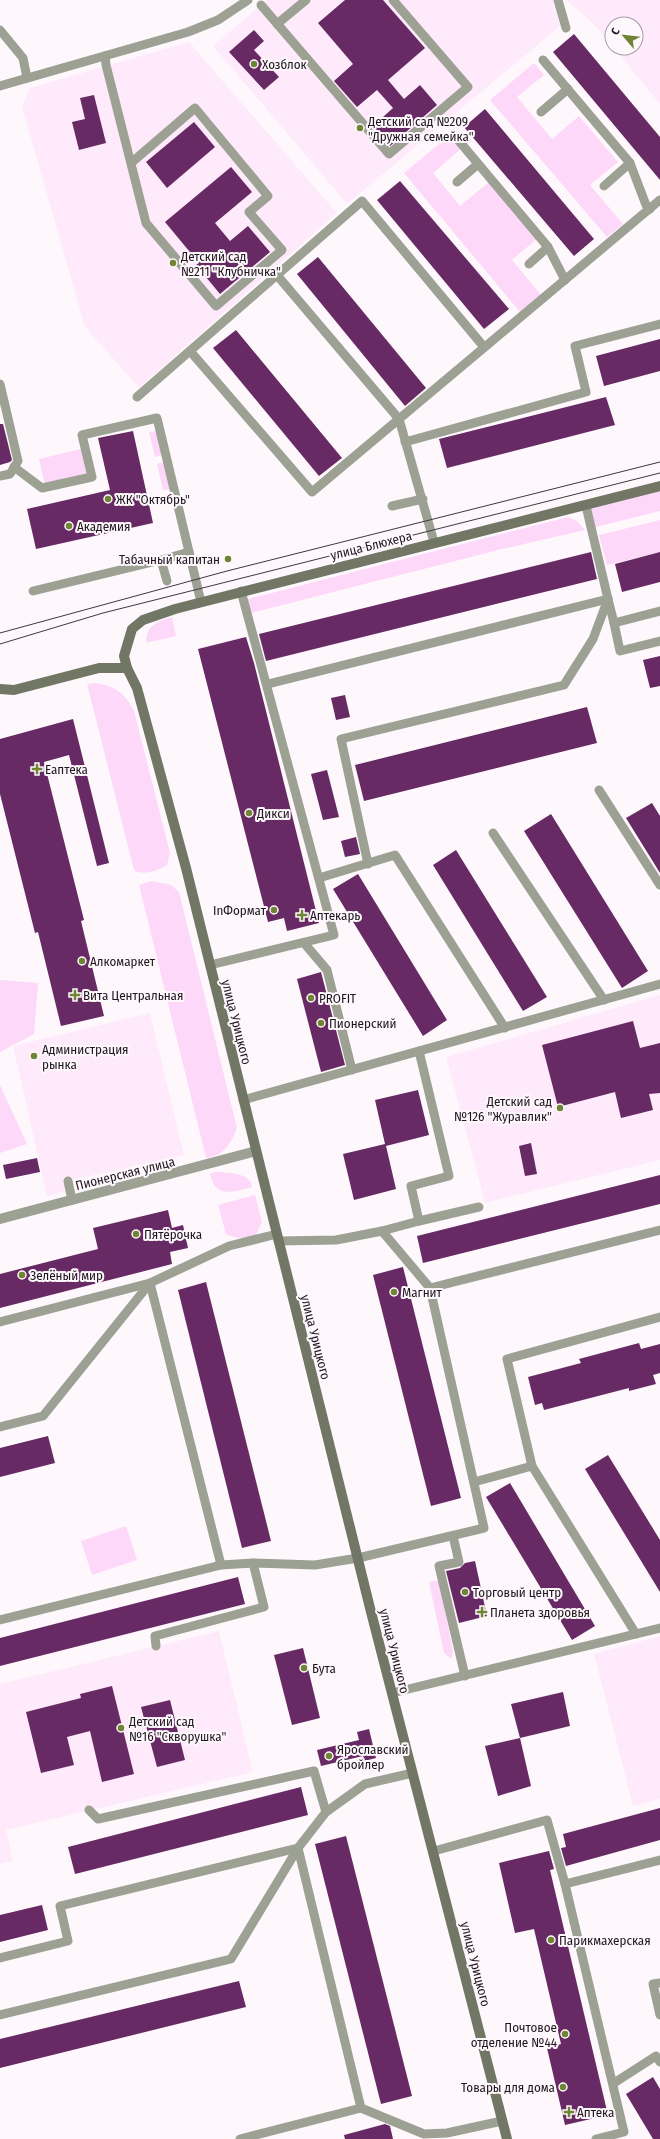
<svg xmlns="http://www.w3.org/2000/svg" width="660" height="2139" font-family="'Fira Sans Condensed',sans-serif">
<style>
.built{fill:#feeafb}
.green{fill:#fdd8f9}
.building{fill:#672a64}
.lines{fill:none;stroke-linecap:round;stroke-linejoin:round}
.lane{stroke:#9da194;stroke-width:9}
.street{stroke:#9da194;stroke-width:10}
.secondary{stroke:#717764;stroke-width:10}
.tram{stroke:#40373f;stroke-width:1}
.poi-dot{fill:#708435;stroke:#fef8fd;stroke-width:1.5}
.labels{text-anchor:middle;stroke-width:4;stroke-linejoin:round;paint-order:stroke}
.poi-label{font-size:13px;fill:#1f161e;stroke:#fef8fd;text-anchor:start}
.street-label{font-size:13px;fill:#1f161e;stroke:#fef8fd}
</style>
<rect width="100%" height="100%" fill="#fef8fd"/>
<g class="built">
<path d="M267,0H553L560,26L347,204L213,46Z"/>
<path d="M566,0H660V104L614,48H636V24H612V46L594,24Z"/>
<path d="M189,42L337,213L139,388L85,327L22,107L30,88Z"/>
<path d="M660,995V1160L485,1203L446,1057Z"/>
<path d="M150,1013L184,1155L68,1181L67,1191L47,1196L13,1046Z"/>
<path d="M219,1631L253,1772L6,1830L13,1861L0,1864V1684Z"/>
<path d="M660,1636V1799L633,1806L594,1654Z"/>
</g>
<g class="green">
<path d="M534,63L544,75L517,97L552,139L579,116L618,162L590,185L623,224L607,237L490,100Z"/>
<path d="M450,135L462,148L433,173L460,206L489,182L538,238L512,260L541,295L520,312L404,173Z"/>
<path d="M156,431L162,455L155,457L149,432Z"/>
<path d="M81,449L87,475L45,485L39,459Z"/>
<path d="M164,462L171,489L163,490L157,464Z"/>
<path d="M660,491V511L592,528L587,510Z"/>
<path d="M568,517L577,521L585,530L502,549L247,614L244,600Z"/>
<path d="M660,520V552L607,565L599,535Z"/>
<path d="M172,617L176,636L146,643C146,626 157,621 172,617Z"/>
<path d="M95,683C115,686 125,693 134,711L170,853L167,865C157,871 146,875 135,871L133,866L87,684Z"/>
<path d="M152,881L171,885L179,892L237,1128C231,1143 224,1156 206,1158L139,885Z"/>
<path d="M0,980L38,983L34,1034L0,1052Z"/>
<path d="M0,1085L27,1144L0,1153Z"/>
<path d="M215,1172C225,1172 252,1173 252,1187C233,1192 215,1199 210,1174Z"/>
<path d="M255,1195L262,1222L256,1235C244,1239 237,1239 226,1234L218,1205Z"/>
<path d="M126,1526L137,1560L92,1575L81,1541Z"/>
<path d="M439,1580L453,1651L451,1659L444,1653L429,1582Z"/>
</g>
<g class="building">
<path d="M345,0H383L425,48L388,80L404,99L420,85L437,105L390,146L373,126L393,108L377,90L357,107L334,81L353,64L318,23Z"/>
<path d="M254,30L264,41L254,50L279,77L264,90L229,52Z"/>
<path d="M574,34L660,137V180L553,52Z"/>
<path d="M94,95L106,143L79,150L72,122L85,119L80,98Z"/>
<path d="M485,109L594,239L574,256L464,127Z"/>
<path d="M194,122L215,147L167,188L146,162Z"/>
<path d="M231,167L252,192L215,223L230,241L248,226L270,252L220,294L196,265L199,263L165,222Z"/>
<path d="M400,181L509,309L484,329L377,200Z"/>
<path d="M318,257L426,388L405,406L297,274Z"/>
<path d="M236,330L342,458L319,476L213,348Z"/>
<path d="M660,339V371L604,386L596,356Z"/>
<path d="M606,397L615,425L447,468L439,439Z"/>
<path d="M0,424H3L12,460L10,462L0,465Z"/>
<path d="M133,431L153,523L36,549L27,509L110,490L98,438Z"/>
<path d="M591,552L597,579L266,661L259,634Z"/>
<path d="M660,552V582L622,592L615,564Z"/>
<path d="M246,637L254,663L319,923L287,931L284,918L268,922L198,649Z"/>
<path d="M660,656V686L650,688L643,660Z"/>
<path d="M345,695L350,717L336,720L331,698Z"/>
<path d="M587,707L597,743L364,801L355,765Z"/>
<path d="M73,719L109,863L97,866L69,755L44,762L84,920L81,921L104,1016L61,1026L38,932L35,933L0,794V739Z"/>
<path d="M327,770L339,817L323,820L311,774Z"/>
<path d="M652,803L660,816V873L626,818Z"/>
<path d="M551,814L648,971L622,988L524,831Z"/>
<path d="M356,837L360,854L345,857L341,841Z"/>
<path d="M456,850L547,997L523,1011L433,865Z"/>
<path d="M358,874L447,1020L423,1036L333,889Z"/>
<path d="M321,972L345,1065L321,1072L297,979Z"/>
<path d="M633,1021L640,1048L660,1043V1093L649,1094L653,1110L621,1118L615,1092L558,1107L542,1045Z"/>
<path d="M418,1090L429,1135L386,1146L396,1189L354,1200L343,1154L385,1144L375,1100Z"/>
<path d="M531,1143L537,1174L525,1176L519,1146Z"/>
<path d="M37,1158L40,1172L6,1179L3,1165Z"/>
<path d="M660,1175V1204L423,1263L417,1236Z"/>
<path d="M168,1210L172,1228L183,1225L188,1248L170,1252L172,1264L0,1308V1274L98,1249L93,1228Z"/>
<path d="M403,1267L461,1498L431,1506L373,1275Z"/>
<path d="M206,1282L271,1541L242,1548L178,1290Z"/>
<path d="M639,1343L641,1349L660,1344V1373L653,1375L656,1384L629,1391V1388L544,1410L542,1403L535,1405L528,1377L581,1363L579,1359Z"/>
<path d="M48,1436L55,1463L0,1477V1448Z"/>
<path d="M608,1455L660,1540V1592L585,1469Z"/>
<path d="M510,1483L595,1626L572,1640L486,1497Z"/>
<path d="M475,1561L487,1616L459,1623L446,1571L460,1568L465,1563Z"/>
<path d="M238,1577L245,1604L0,1666V1638Z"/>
<path d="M303,1648L320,1718L292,1725L274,1655Z"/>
<path d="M112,1686L134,1774L102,1782L90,1731L67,1737L74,1765L41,1773L26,1712L81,1698L80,1694Z"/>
<path d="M563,1692L570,1726L520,1738L511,1704Z"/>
<path d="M170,1700L185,1760L157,1767L141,1707Z"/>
<path d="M369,1729L376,1758L364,1761L363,1756L321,1766L317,1750L359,1740L357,1732Z"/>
<path d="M520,1738L531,1786L498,1796L485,1746Z"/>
<path d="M301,1787L308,1815L75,1874L68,1847Z"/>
<path d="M660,1808V1840L566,1866L561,1848L566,1847L563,1834Z"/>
<path d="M346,1836L412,2096L381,2104L315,1844Z"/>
<path d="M549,1851L554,1869L550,1870L608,2115L565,2125L547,2048L561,2044L534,1929L515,1933L499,1863Z"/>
<path d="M42,1905L48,1930L0,1942V1915Z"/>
<path d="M239,1981L246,2007L0,2068V2039Z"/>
<path d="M653,2077L660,2089V2139H653L626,2094Z"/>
<path d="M385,2124L390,2126L393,2139H345L344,2135Z"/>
</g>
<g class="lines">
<g class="lane">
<path d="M558,0L566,28"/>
<path d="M261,5L389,154L468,87L393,0"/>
<path d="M277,24L306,0"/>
<path d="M0,30L23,58L27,78"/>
<path d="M105,56L106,65L146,223L216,306L282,250L249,212L268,196L195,108L131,163"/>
<path d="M543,60L630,163L646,205L650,209"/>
<path d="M0,86L188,32L218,20L248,0"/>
<path d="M541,112L568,89"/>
<path d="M454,135L548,247L565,280"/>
<path d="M457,182L478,164"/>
<path d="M604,186L630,163"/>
<path d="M529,264L548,247"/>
<path d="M276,274L399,419L434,542"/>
<path d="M190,351L312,492L660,200"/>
<path d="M0,384L18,461L10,474L0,476"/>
<path d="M137,397L362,201L484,347"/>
<path d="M405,442L586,392L575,346L660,324"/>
<path d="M14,467L42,488L92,477L82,435L157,418L201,602"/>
<path d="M392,506L423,499"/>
<path d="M161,560L189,552"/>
<path d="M33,591L161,560L167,581"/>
<path d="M608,599L614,623L660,611"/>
<path d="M614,623L620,651L660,641"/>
<path d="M268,684L608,599L586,506"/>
<path d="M599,790L660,885"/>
<path d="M493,833L604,1000"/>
<path d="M368,864L341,739L564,685L593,639L608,599"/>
<path d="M319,878L395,855L505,1028"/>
<path d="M304,943L327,970L352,1070"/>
<path d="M210,965L334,935L241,591"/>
<path d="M419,1051L449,1176L411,1186L419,1221L479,1207"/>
<path d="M243,1100L660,984"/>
<path d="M68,1181L72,1200"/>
<path d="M382,1231L419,1221"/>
<path d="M278,1241L336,1240L382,1231L430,1288L660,1230"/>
<path d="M0,1322L150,1283L229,1246L277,1234"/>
<path d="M0,1427L43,1416L150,1283L221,1565"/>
<path d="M474,1482L532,1466"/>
<path d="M453,1536L459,1562L439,1566L465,1676"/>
<path d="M0,1620L221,1565L253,1563L315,1565L358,1558L484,1528L430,1288"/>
<path d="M636,1634L532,1466L507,1359L660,1317"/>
<path d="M156,1646L155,1636L264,1607L253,1563"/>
<path d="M392,1693L660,1628"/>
<path d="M89,1810L98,1819L314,1771L326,1812"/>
<path d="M434,1851L547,1820L565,1884L624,2132L596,2139"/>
<path d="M565,1884L660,1860"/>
<path d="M0,1958L68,1941L60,1906L298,1848L326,1812L365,1784L413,1773"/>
<path d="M660,1983L653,1984L660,2015"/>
<path d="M0,2015L231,1959L298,1848L361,2108"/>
<path d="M614,2083L656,2056L660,2062"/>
<path d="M240,2139L361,2108L424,2134L447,2133L502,2121"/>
</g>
<path class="street" d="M0,1219L256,1151"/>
<g class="secondary">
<path d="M0,689L14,690L99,668H127"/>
<path d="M507,2139L371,1612L186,868L137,688L127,668L124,656L132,629L143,620L175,609L660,486"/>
</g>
<g class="tram">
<path d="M0,633L227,571L660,462"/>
<path d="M0,644L103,613L660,473"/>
</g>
</g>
<g class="poi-dot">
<circle cx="254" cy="64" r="4"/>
<circle cx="360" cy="128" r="4"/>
<circle cx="173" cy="263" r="4"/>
<circle cx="108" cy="499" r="4"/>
<circle cx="69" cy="526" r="4"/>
<circle cx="228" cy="559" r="4"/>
<path d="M35 763h4v4h4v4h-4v4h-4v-4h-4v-4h4z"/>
<circle cx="249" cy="813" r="4"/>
<circle cx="274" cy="910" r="4"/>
<path d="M300 909h4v4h4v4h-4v4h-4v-4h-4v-4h4z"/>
<circle cx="82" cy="961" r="4"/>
<path d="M73 989h4v4h4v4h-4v4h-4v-4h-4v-4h4z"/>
<circle cx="311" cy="998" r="4"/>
<circle cx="321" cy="1023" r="4"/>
<circle cx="34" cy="1056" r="4"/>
<circle cx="560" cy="1108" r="4"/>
<circle cx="136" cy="1234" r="4"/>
<circle cx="22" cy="1275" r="4"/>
<circle cx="394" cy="1292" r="4"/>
<circle cx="465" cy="1592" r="4"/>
<path d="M480 1606h4v4h4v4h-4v4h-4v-4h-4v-4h4z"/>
<circle cx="304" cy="1668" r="4"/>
<circle cx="121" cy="1728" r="4"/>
<circle cx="329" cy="1756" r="4"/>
<circle cx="551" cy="1940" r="4"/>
<circle cx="565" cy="2034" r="4"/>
<circle cx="563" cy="2087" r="4"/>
<path d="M567 2106h4v4h4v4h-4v4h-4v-4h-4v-4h4z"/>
</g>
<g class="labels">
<g class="poi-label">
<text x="262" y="69">Хозблок</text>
<text x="368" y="126">Детский сад №209<tspan x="368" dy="15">"Дружная семейка"</tspan></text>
<text x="181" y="261">Детский сад<tspan x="181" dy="15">№211 "Клубничка"</tspan></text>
<text x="116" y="504">ЖК "Октябрь"</text>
<text x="77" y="531">Академия</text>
<text x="220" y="564" text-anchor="end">Табачный капитан</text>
<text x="45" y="774">Еаптека</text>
<text x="257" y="818">Дикси</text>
<text x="266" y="915" text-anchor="end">InФормат</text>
<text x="310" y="920">Аптекарь</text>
<text x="90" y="966">Алкомаркет</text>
<text x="83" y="1000">Вита Центральная</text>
<text x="319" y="1003">PROFIT</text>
<text x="329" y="1028">Пионерский</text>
<text x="42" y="1054">Администрация<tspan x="42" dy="15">рынка</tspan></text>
<text x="552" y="1106" text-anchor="end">Детский сад<tspan x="552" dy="15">№126 "Журавлик"</tspan></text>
<text x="144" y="1239">Пятёрочка</text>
<text x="30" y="1280">Зелёный мир</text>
<text x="402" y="1297">Магнит</text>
<text x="473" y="1597">Торговый центр</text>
<text x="490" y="1617">Планета здоровья</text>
<text x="312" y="1673">Бута</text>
<text x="129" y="1726">Детский сад<tspan x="129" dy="15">№16 "Скворушка"</tspan></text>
<text x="337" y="1754">Ярославский<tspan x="337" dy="15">бройлер</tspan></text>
<text x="559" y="1945">Парикмахерская</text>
<text x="557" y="2032" text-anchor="end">Почтовое<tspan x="557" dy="15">отделение №44</tspan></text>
<text x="555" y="2092" text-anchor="end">Товары для дома</text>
<text x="577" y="2117">Аптека</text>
</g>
<g class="street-label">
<text transform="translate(371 545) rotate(-14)" y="5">улица Блюхера</text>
<text transform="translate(237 1022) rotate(76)" y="5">улица Урицкого</text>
<text transform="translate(125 1173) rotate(-14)" y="5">Пионерская улица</text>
<text transform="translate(316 1337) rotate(76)" y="5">улица Урицкого</text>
<text transform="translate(395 1651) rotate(76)" y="5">улица Урицкого</text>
<text transform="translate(476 1964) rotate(76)" y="5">улица Урицкого</text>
</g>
</g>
<g transform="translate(624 36) rotate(298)"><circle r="19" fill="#fef8fd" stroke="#a59ea4"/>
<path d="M0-3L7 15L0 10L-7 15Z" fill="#708435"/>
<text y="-6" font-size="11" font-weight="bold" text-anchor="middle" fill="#1f161e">С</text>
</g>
</svg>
